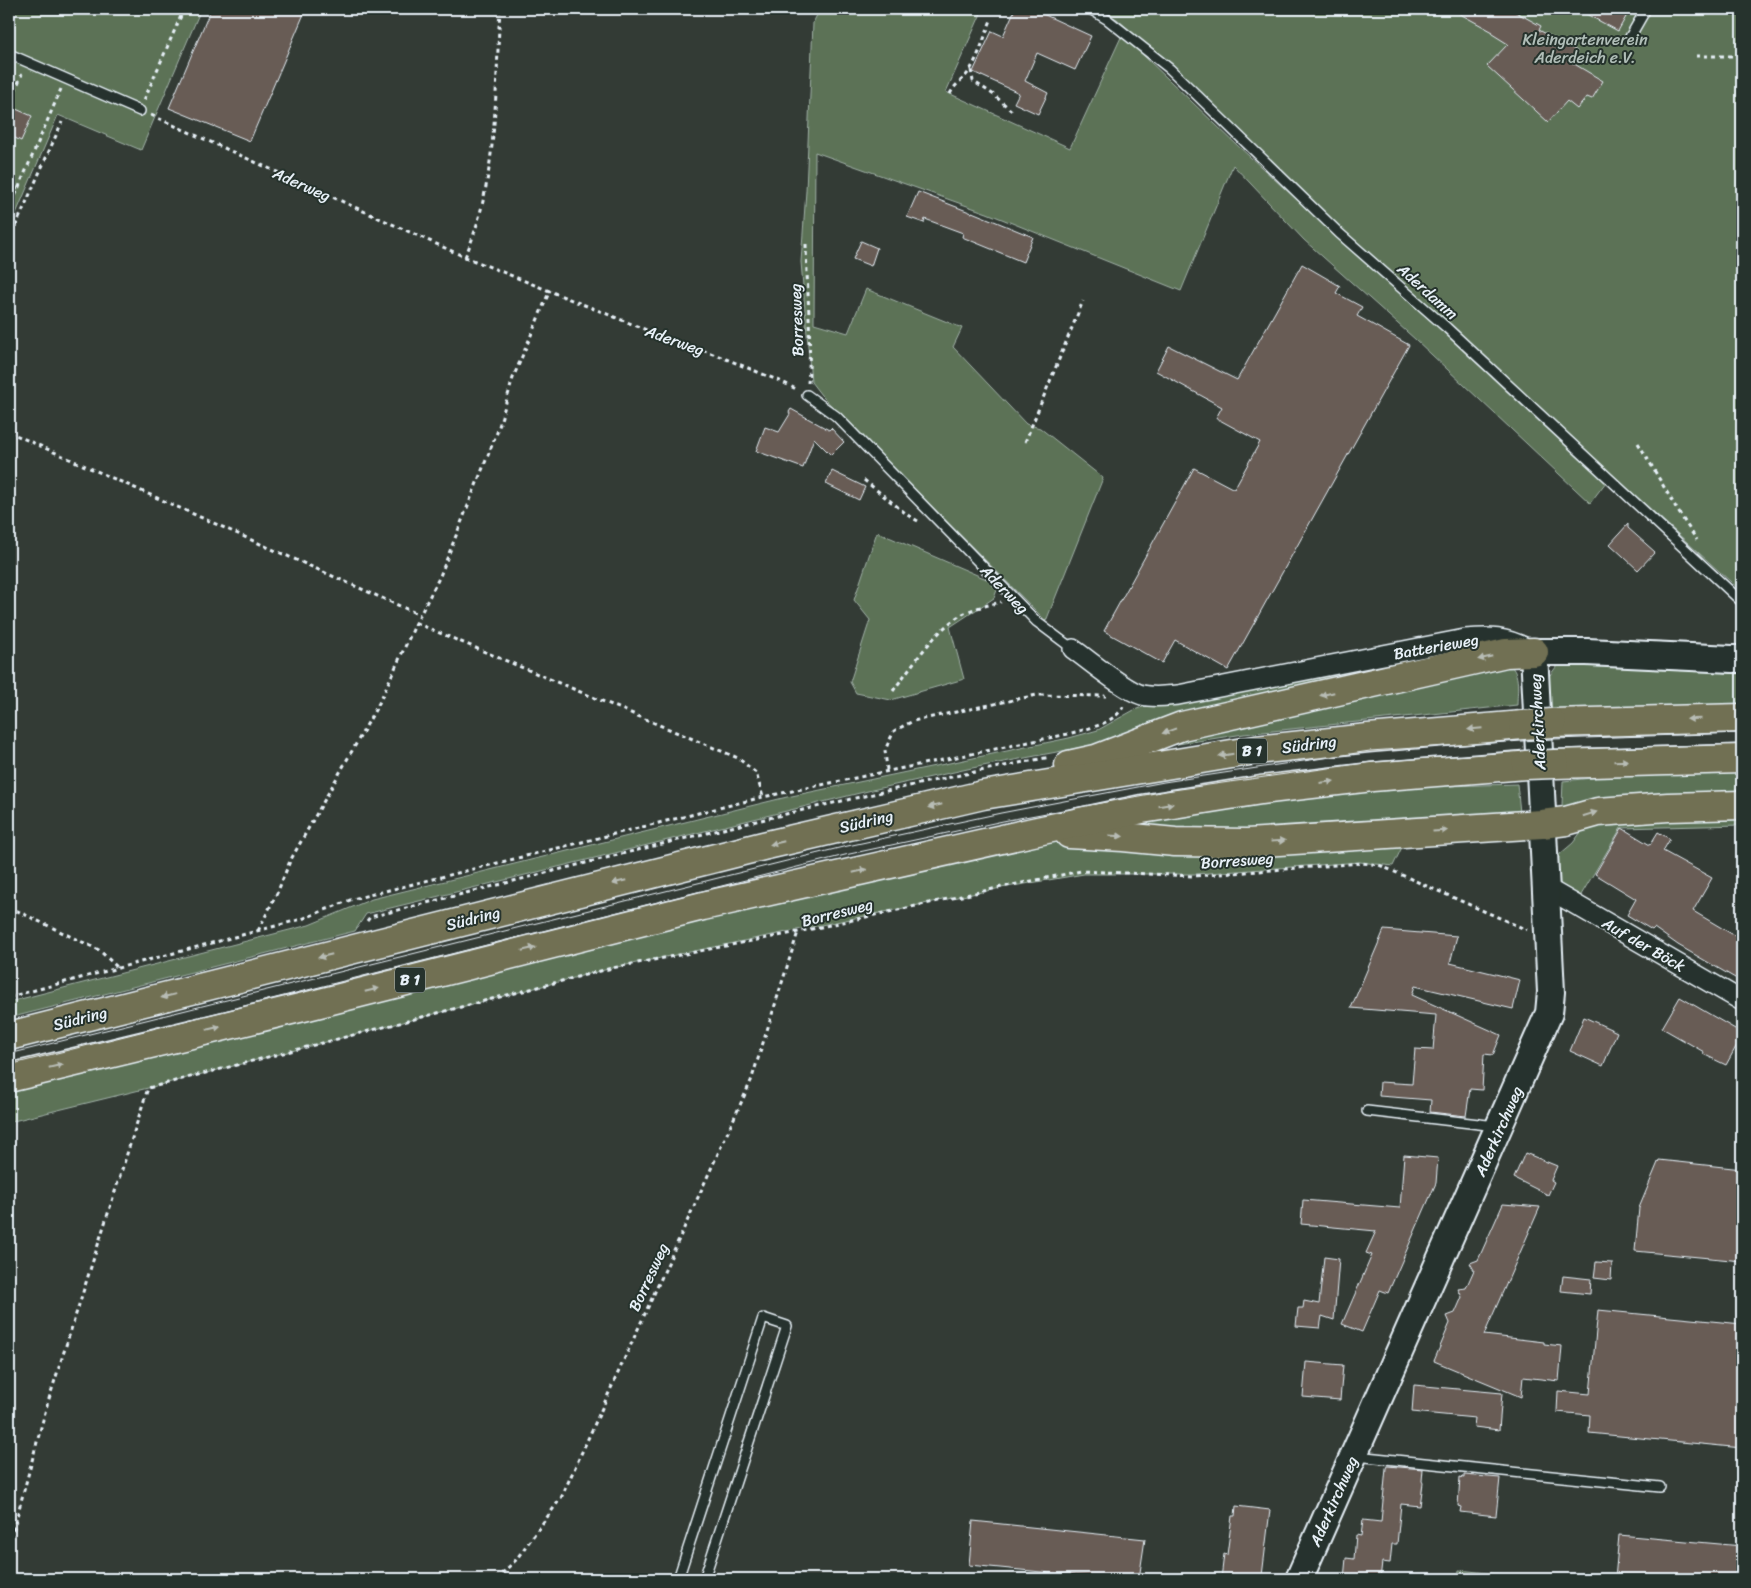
<svg xmlns="http://www.w3.org/2000/svg" width="1751" height="1588" font-family="Sriracha,sans-serif">
<style>
.green{fill:#5b7257;stroke:#a2b2a8}
.building{fill:#675b55;stroke:#e8f1f8}
.lines{fill:none;stroke-linecap:round;stroke-linejoin:round}
.lane-casing{stroke:#e8f1f8;stroke-width:12}
.street-casing{stroke:#e8f1f8;stroke-width:22}
.secondary-casing{stroke:#e8f1f8;stroke-width:30}
.primary-casing{stroke:#e8f1f8;stroke-width:31}
.path{stroke:#e8f1f8;stroke-width:3;stroke-dasharray:4 4;stroke-linecap:butt}
.lane{stroke:#26332d;stroke-width:9}
.street{stroke:#26332d;stroke-width:19}
.secondary{stroke:#26332d;stroke-width:26}
.primary{stroke:#716f52;stroke-width:28}
.tram{stroke:#e8f1f8;stroke-width:1}
.primary-bridge-casing{stroke:#e8f1f8;stroke-width:31;stroke-linecap:butt}
.primary-bridge{stroke:#716f52;stroke-width:28}
.oneway{fill:#b8bdb6}
.labels{text-anchor:middle;stroke-width:4;stroke-linejoin:round;paint-order:stroke}
.shield{fill:#26332d;stroke:#aeb8bb;stroke-width:1}
.shield-label{font-size:15px;font-weight:bold;fill:#e8f1f8}
.park-label{font-size:16px;fill:#b0beb8;stroke:#26332d}
.street-label{font-size:16px;fill:#e8f1f8;stroke:#26332d}
</style>
<rect width="100%" height="100%" fill="#333b35"/>
<filter id="ink" filterUnits="userSpaceOnUse"><feTurbulence type="fractalNoise" baseFrequency=".02" numOctaves="2"/><feDisplacementMap in="SourceGraphic" scale="10" xChannelSelector="R" yChannelSelector="G"/><feConvolveMatrix kernelMatrix="1 2 1 2 8 2 1 2 1" color-interpolation-filters="sRGB"/></filter>
<g filter="url(#ink)">
<g class="green">
<path d="M9,9H201L141,150L58,115L9,230Z"/>
<path d="M820,9H983L946,92L1070,148L1122,35L1237,145L1378,274L1496,379L1606,482L1590,503L1416,340L1304,240L1233,165L1181,291L987,213L815,152L814,323L848,333L866,289L962,328L953,347L1026,424L1040,428L1103,478L1046,621L821,395L811,382L801,262L806,191L813,23Z"/>
<path d="M1098,9H1742V592L1342,229L1184,78L1117,19Z"/>
<path d="M877,532L991,581L997,590L994,598L950,627L964,679L891,700L856,693L850,682L870,620L854,600Z"/>
<path d="M1487,643L1115,741L972,768L872,790L366,914L355,931L9,1018V1002L309,925L372,899L787,797L1069,738L1098,730L1134,710L1149,705Z"/>
<path d="M1574,662L1742,670V709L1550,715L1546,680L1557,666Z"/>
<path d="M1509,665C1521,672 1517,693 1517,705L1244,734L1138,750Z"/>
<path d="M1742,769V825L1621,828L1578,900L1562,891L1554,872L1560,854L1573,843L1586,825L1562,805L1563,781L1669,770Z"/>
<path d="M1517,784L1522,831L1403,845L1393,866L1360,862L1195,874H1084L1001,888L612,968L148,1088L9,1122V1089L573,949L1164,814L1374,788Z"/>
<path d="M1459,1570L1546,1579H1458Z"/>
</g>
<g class="building">
<path d="M211,9H306L250,141L169,108Z"/>
<path d="M1015,9H1032L1091,36L1075,70L1037,53L1025,81L1048,93L1038,114L1014,103L1019,93L973,72L992,31L1003,36Z"/>
<path d="M1451,9H1510L1541,26L1539,30L1577,51L1571,62L1603,81L1592,99L1587,97L1577,109L1567,101L1548,122L1487,66L1508,44L1492,34L1493,32Z"/>
<path d="M1577,9H1615L1627,15L1618,31Z"/>
<path d="M9,106L32,116L21,141L9,135Z"/>
<path d="M918,192L972,213V212L1033,237L1023,262L962,237L963,233L925,219L924,223L907,217Z"/>
<path d="M861,241L877,248L871,266L853,259Z"/>
<path d="M1302,264L1340,286L1336,293L1362,307L1357,316L1409,345L1228,670L1175,640L1162,663L1104,631L1194,468L1234,489L1260,442L1216,418L1222,407L1156,371L1169,346L1237,380Z"/>
<path d="M791,409L829,430L831,428L844,442L831,455L814,438L803,468L756,451L765,427L779,432L790,414L789,412Z"/>
<path d="M832,471L865,487L859,500L826,484Z"/>
<path d="M1628,524V528L1655,552L1638,570L1610,544Z"/>
<path d="M1622,828L1650,845L1658,832L1670,839L1663,851L1712,878L1693,911L1742,940V982L1678,945L1654,928L1652,930L1627,915L1636,899L1595,874Z"/>
<path d="M1384,930L1457,936L1450,963L1520,980L1513,1009L1415,986L1412,995L1501,1035L1493,1055L1484,1054L1482,1090L1470,1089L1466,1116L1430,1112L1431,1100L1379,1096L1380,1082L1412,1084L1415,1049L1433,1050L1436,1015L1351,1008Z"/>
<path d="M1680,997L1742,1033V1036L1726,1065L1703,1054L1704,1052L1662,1028Z"/>
<path d="M1584,1017L1617,1032L1603,1066L1570,1051Z"/>
<path d="M1525,1153L1557,1166L1551,1180L1554,1182L1548,1195L1514,1178Z"/>
<path d="M1404,1155L1438,1158L1436,1183L1388,1293L1380,1290L1362,1332L1342,1324L1372,1255L1366,1253L1376,1231L1301,1224L1303,1200L1400,1208Z"/>
<path d="M1659,1160L1742,1169V1261L1635,1251L1639,1208Z"/>
<path d="M1503,1204L1540,1207L1484,1335L1544,1342V1344L1562,1346L1559,1381L1523,1377L1521,1397L1434,1361L1450,1323L1447,1316L1455,1313L1462,1297L1458,1289L1466,1288L1474,1270L1470,1263L1478,1260Z"/>
<path d="M1324,1257L1339,1259L1334,1320L1322,1316L1320,1328L1296,1326L1298,1308H1303L1304,1301L1319,1304Z"/>
<path d="M1596,1262L1612,1263L1611,1280L1594,1278Z"/>
<path d="M1563,1276L1591,1279L1590,1294L1561,1291Z"/>
<path d="M1598,1310L1742,1324V1448L1589,1433L1590,1415L1557,1412L1558,1391L1590,1394Z"/>
<path d="M1306,1362L1343,1365L1340,1400L1303,1397Z"/>
<path d="M1414,1385L1502,1393L1499,1430L1474,1427L1475,1418L1412,1412Z"/>
<path d="M1387,1466L1423,1469L1422,1481L1423,1483L1420,1506L1401,1504L1397,1544H1392L1390,1563L1382,1562L1380,1579H1344L1346,1558L1354,1559L1356,1535L1361,1536L1363,1520L1381,1522L1386,1468Z"/>
<path d="M1464,1475L1500,1478L1496,1516L1460,1512L1461,1507L1458,1506L1460,1477L1464,1478Z"/>
<path d="M1236,1506L1270,1510L1262,1576L1256,1575L1255,1579H1221L1224,1554L1227,1555L1232,1516H1235Z"/>
<path d="M973,1521L1145,1539L1139,1579H1114L969,1565Z"/>
<path d="M1619,1535L1742,1546V1579H1615Z"/>
</g>
<g class="lines">
<defs>
<g id="lane">
<path d="M1090,9L1108,20L1170,69L1339,233L1447,328L1742,602"/>
<path d="M1630,37L1646,9"/>
<path d="M9,54L140,111"/>
<path d="M807,395L836,416L1037,622L1073,649"/>
<path d="M1367,1111L1496,1126"/>
<path d="M1356,1456L1660,1487"/>
<path d="M678,1579L763,1318L787,1326L704,1579"/>
</g>
<g id="street">
<path d="M1073,649C1090,661 1124,690 1142,695C1154,698 1166,696 1178,695L1465,639C1491,637 1505,637 1528,649"/>
<path d="M1545,887L1742,1001"/>
</g>
<path id="secondary" d="M1299,1579L1549,1013L1551,992L1534,652H1587L1732,659H1742"/>
<g id="primary">
<path d="M1552,723L1742,718"/>
<path d="M1555,764L1742,759"/>
<path d="M1069,765L1096,759L1182,726L1506,653L1534,652"/>
<path d="M1069,834L1123,837L1175,842L1247,843L1542,824L1566,821L1598,812L1668,807L1742,805"/>
<path d="M9,1036L763,846L983,795L1256,750L1368,738L1523,725"/>
<path d="M9,1078L308,1006L703,906L1033,832L1142,809L1261,790L1372,777L1526,765"/>
</g>
</defs>
<use href="#lane" class="lane-casing"/>
<use href="#street" class="street-casing"/>
<use href="#secondary" class="secondary-casing"/>
<use href="#primary" class="primary-casing"/>
<g class="path">
<path d="M1696,56H1742"/>
<path d="M971,70L973,81L994,95L1013,112"/>
<path d="M950,94C956,82 964,80 970,70C980,54 985,34 992,18"/>
<path d="M144,100L184,9"/>
<path d="M9,106L22,74"/>
<path d="M151,115L465,257L664,337L716,355L780,381L796,389"/>
<path d="M9,186L18,189"/>
<path d="M9,210L61,89"/>
<path d="M9,241L62,122"/>
<path d="M806,244C807,291 812,337 808,383"/>
<path d="M465,257C498,182 495,90 500,9"/>
<path d="M9,432L420,615"/>
<path d="M1025,442L1083,301"/>
<path d="M1638,443C1658,475 1675,509 1697,540"/>
<path d="M864,480L909,516L918,521"/>
<path d="M416,623L738,758L756,773L763,797"/>
<path d="M893,691C911,667 939,624 967,612C978,607 989,605 1001,602"/>
<path d="M887,770L885,750L894,731L913,721L1037,695L1106,696"/>
<path d="M9,907L99,950L118,968"/>
<path d="M367,921L370,917C596,861 821,801 1050,757"/>
<path d="M258,931L278,891L290,861L379,703L416,623L440,576L498,430L513,378L550,290"/>
<path d="M9,997L302,919L353,899L763,797L1068,734C1086,729 1114,724 1123,707"/>
<path d="M9,1546L47,1405L148,1088L612,968L798,932L1002,887L1081,871L1194,876L1362,863L1379,865L1527,930"/>
<path d="M496,1579L515,1561L561,1498L751,1081L798,932"/>
</g>
<use href="#lane" class="lane"/>
<use href="#street" class="street"/>
<use href="#secondary" class="secondary"/>
<use href="#primary" class="primary"/>
<g class="tram">
<path d="M9,1054L843,847L1001,813L1164,782L1370,751L1553,739L1742,733"/>
<path d="M9,1065L845,855L1003,821L1166,791L1371,762L1554,749L1742,744"/>
</g>
<defs>
<g id="primary-bridge">
<path d="M1523,725L1552,723"/>
<path d="M1526,765L1555,764"/>
</g>
</defs>
<use href="#primary-bridge" class="primary-bridge-casing"/>
<use href="#primary-bridge" class="primary-bridge"/>
</g>
<defs><path id="oneway-solid" d="M-6-.8H1V-3.2L6.5 0L1 3.2V.8H-6Z" transform="scale(1.25)"/></defs>
<g class="oneway">
<use href="#oneway-solid" transform="translate(1485 658) rotate(167)"/>
<use href="#oneway-solid" transform="translate(1327 694) rotate(167)"/>
<use href="#oneway-solid" transform="translate(1694 719) rotate(179)"/>
<use href="#oneway-solid" transform="translate(1475 729) rotate(175)"/>
<use href="#oneway-solid" transform="translate(1169 731) rotate(160)"/>
<use href="#oneway-solid" transform="translate(1226 755) rotate(171)"/>
<use href="#oneway-solid" transform="translate(1621 761) rotate(-2)"/>
<use href="#oneway-solid" transform="translate(1327 782) rotate(-7)"/>
<use href="#oneway-solid" transform="translate(1166 805) rotate(-9)"/>
<use href="#oneway-solid" transform="translate(935 806) rotate(167)"/>
<use href="#oneway-solid" transform="translate(1590 814) rotate(-17)"/>
<use href="#oneway-solid" transform="translate(1440 831) rotate(-4)"/>
<use href="#oneway-solid" transform="translate(1116 836) rotate(4)"/>
<use href="#oneway-solid" transform="translate(1278 841) rotate(-4)"/>
<use href="#oneway-solid" transform="translate(777 843) rotate(167)"/>
<use href="#oneway-solid" transform="translate(860 871) rotate(-13)"/>
<use href="#oneway-solid" transform="translate(619 882) rotate(166)"/>
<use href="#oneway-solid" transform="translate(529 949) rotate(-14)"/>
<use href="#oneway-solid" transform="translate(325 956) rotate(166)"/>
<use href="#oneway-solid" transform="translate(372 990) rotate(-14)"/>
<use href="#oneway-solid" transform="translate(168 996) rotate(166)"/>
<use href="#oneway-solid" transform="translate(214 1028) rotate(-13)"/>
<use href="#oneway-solid" transform="translate(56 1066) rotate(-13)"/>
</g>
</g>
<g class="labels">
<g class="shield">
<rect x="1237" y="738.5" width="30" height="25" rx="4"/>
<rect x="395" y="967.5" width="30" height="25" rx="4"/>
</g>
<g class="shield-label">
<text x="1252" y="756">B 1</text>
<text x="410" y="985">B 1</text>
</g>
<g class="park-label">
<text x="1585" y="45">Kleingartenverein<tspan x="1585" dy="18">Aderdeich e.V.</tspan></text>
</g>
<g class="street-label">
<text transform="translate(302 184) rotate(24)" y="6">Aderweg</text>
<text transform="translate(1428 291) rotate(42)" y="6">Aderdamm</text>
<text transform="translate(796 320) rotate(-92)" y="6">Borresweg</text>
<text transform="translate(675 340) rotate(20)" y="6">Aderweg</text>
<text transform="translate(1005 589) rotate(46)" y="6">Aderweg</text>
<text transform="translate(1436 646) rotate(-10)" y="6">Batterieweg</text>
<text transform="translate(1537 722) rotate(-93)" y="6">Aderkirchweg</text>
<text transform="translate(1309 744) rotate(-7)" y="6">Südring</text>
<text transform="translate(866 821) rotate(-13)" y="6">Südring</text>
<text transform="translate(1237 860) rotate(-4)" y="6">Borresweg</text>
<text transform="translate(837 912) rotate(-14)" y="6">Borresweg</text>
<text transform="translate(473 918) rotate(-14)" y="6">Südring</text>
<text transform="translate(1644 944) rotate(30)" y="6">Auf der Böck</text>
<text transform="translate(80 1018) rotate(-14)" y="6">Südring</text>
<text transform="translate(1498 1131) rotate(-66)" y="6">Aderkirchweg</text>
<text transform="translate(648 1277) rotate(-65)" y="6">Borresweg</text>
<text transform="translate(1333 1501) rotate(-66)" y="6">Aderkirchweg</text>
</g>
</g>
<rect width="1751" height="1588" fill="none" stroke="#26332d" stroke-width="30"/>
<rect x="15" y="15" width="1721" height="1558" fill="none" stroke="#e8f1f8" stroke-width="2" filter="url(#ink)"/>
</svg>
